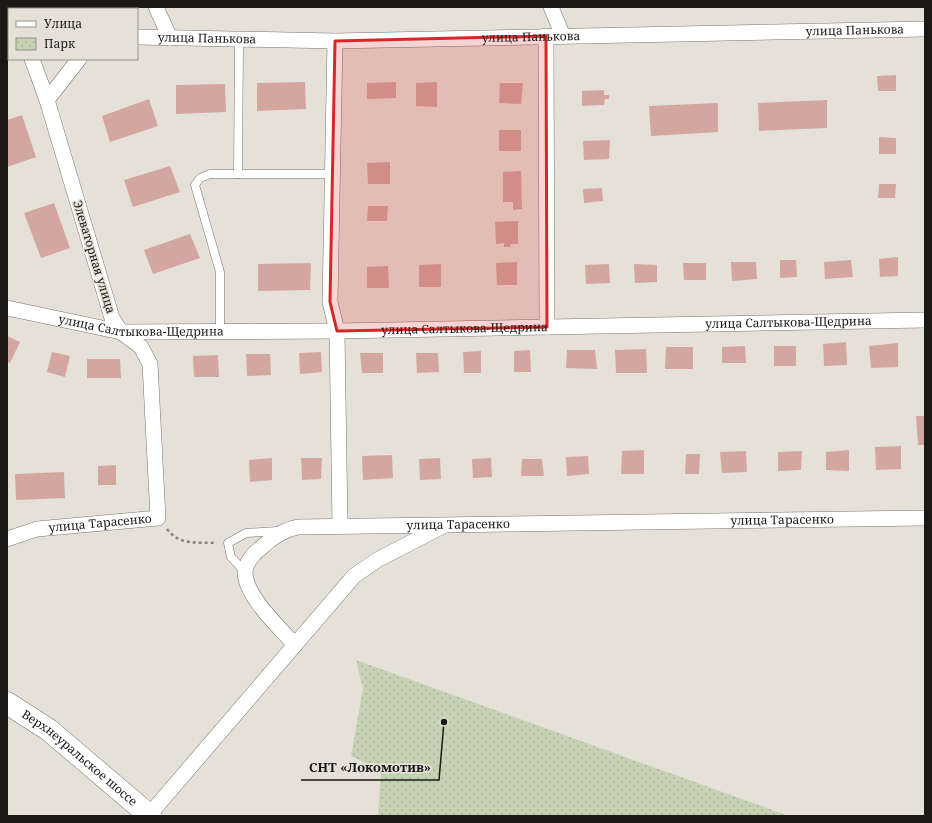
<svg xmlns="http://www.w3.org/2000/svg" width="932" height="823" font-family="'Noto Serif',serif">
<style>
.park{fill:url(#park-dots)}
.building{fill:#d3a7a0}
.lines{fill:none;stroke-linecap:round;stroke-linejoin:round}
.service-casing{stroke:#79746c;stroke-width:9}
.minor-casing{stroke:#79746c;stroke-width:16}
.secondary-casing{stroke:#79746c;stroke-width:23}
.path{stroke:#85827b;stroke-width:2.5;stroke-dasharray:3 3;stroke-linecap:butt}
.service{stroke:#fff;stroke-width:8}
.minor{stroke:#fff;stroke-width:15}
.secondary{stroke:#fff;stroke-width:22}
.marked{fill:#d62828;fill-opacity:0.2;stroke:#d62828;stroke-width:3;stroke-linejoin:round}
.labels{text-anchor:middle;stroke-width:3.5;stroke-linejoin:round;paint-order:stroke}
.street-label{font-size:12px;fill:#1b1916;stroke:#e6e1d8}
.leader{fill:none;stroke:#1b1916;stroke-width:1.5}
.callout-dot{fill:#1b1916;stroke:#e6e1d8;stroke-width:1.5}
.callout-label{font-size:13px;text-anchor:middle;font-weight:bold;fill:#1b1916;stroke:#e6e1d8;stroke-width:3.5;stroke-linejoin:round;paint-order:stroke}
</style>
<defs>
<pattern id="park-dots" width="8" height="8" patternUnits="userSpaceOnUse"><rect width="8" height="8" fill="#c5d2b4"/><path d="M2 2h.1M6 6h.1" fill="none" stroke="#a9b49a" stroke-width="1.8" stroke-linecap="round"/></pattern>
</defs>
<rect width="100%" height="100%" fill="#e6e1d8"/>
<path class="park" d="M356,660L789,816H378L381,771L351,756L363,689Z"/>
<g class="building">
<path d="M896,75V91H878L877,76Z"/>
<path d="M305,82L306,109L257,111V83Z"/>
<path d="M396,82V98L367,99V83Z"/>
<path d="M437,82V107L416,106V83Z"/>
<path d="M500,83H523L521,104L499,103Z"/>
<path d="M225,84L226,112L176,114V85Z"/>
<path d="M604,90V95H609V99H605L604,105L582,106V91Z"/>
<path d="M149,99L158,126L110,142L102,116Z"/>
<path d="M827,100V128L759,131L758,103Z"/>
<path d="M718,103V132L651,136L649,106Z"/>
<path d="M22,115L36,157L7,167V120Z"/>
<rect x="499" y="130" width="22" height="21"/>
<path d="M879,137L896,138V154H879Z"/>
<path d="M610,140L609,159L584,160L583,141Z"/>
<path d="M390,162V184H368L367,163Z"/>
<path d="M170,166L180,192L133,207L124,180Z"/>
<path d="M521,171L522,209L513,210V202H503V172Z"/>
<path d="M879,184H896L895,198H878Z"/>
<path d="M602,188L603,201L584,203L583,189Z"/>
<path d="M54,203L70,248L41,258L24,213Z"/>
<path d="M368,206H388L387,221H367Z"/>
<path d="M518,221V244H511L510,247H504V243L496,244L495,222Z"/>
<path d="M190,234L200,258L153,274L144,250Z"/>
<path d="M898,257V276L880,277L879,259Z"/>
<path d="M780,260H796L797,277L780,278Z"/>
<path d="M851,260L853,277L825,279L824,262Z"/>
<path d="M517,262V285H497L496,263Z"/>
<path d="M731,262H756L757,279L732,281Z"/>
<path d="M311,263L310,290L258,291V264Z"/>
<path d="M683,263H706V280H684Z"/>
<path d="M441,264V287H419V265Z"/>
<path d="M609,264L610,283L586,284L585,265Z"/>
<path d="M634,264L657,265V282L635,283Z"/>
<path d="M388,266L389,288H367V267Z"/>
<path d="M7,336L20,342L10,363L7,362Z"/>
<path d="M846,342L847,365L824,366L823,344Z"/>
<path d="M898,343V367L871,368L869,346Z"/>
<path d="M745,346L746,363H722V347Z"/>
<rect x="774" y="346" width="22" height="20"/>
<path d="M666,347H693V369H665Z"/>
<path d="M646,349L647,373H616L615,350Z"/>
<path d="M530,350L531,372H514V351Z"/>
<path d="M567,350H595L597,369L566,368Z"/>
<path d="M481,351V373H464L463,352Z"/>
<path d="M52,352L70,356L65,377L47,372Z"/>
<path d="M321,352L322,372L300,374L299,353Z"/>
<path d="M360,353H383V373H362Z"/>
<path d="M416,353H438L439,372L417,373Z"/>
<path d="M246,354H270L271,375L247,376Z"/>
<path d="M218,355L219,377H194L193,356Z"/>
<path d="M87,359H120L121,378H87Z"/>
<path d="M916,416H925V445H918Z"/>
<path d="M901,446V469L876,470L875,447Z"/>
<path d="M644,450V474H621L622,451Z"/>
<path d="M849,450V471L826,470V452Z"/>
<path d="M746,451L747,472L722,473L720,452Z"/>
<path d="M802,451L801,470L778,471V452Z"/>
<path d="M686,454H700L699,474H685Z"/>
<path d="M392,455L393,478L363,480L362,456Z"/>
<path d="M588,456L589,474L567,476L566,457Z"/>
<path d="M272,458V480L250,482L249,460Z"/>
<path d="M301,458H322L321,479L302,480Z"/>
<path d="M440,458L441,479L420,480L419,459Z"/>
<path d="M491,458L492,477L473,478L472,459Z"/>
<path d="M522,459H542L544,476H521Z"/>
<path d="M116,465V485H98V466Z"/>
<path d="M64,472L65,498L16,500L15,474Z"/>
</g>
<g class="lines">
<defs>
<g id="service">
<path d="M238,174L239,39"/>
<path d="M220,332V272L195,185L200,178L210,174H332"/>
<path d="M245,572L231,557L228,543L246,533L278,531"/>
</g>
<g id="minor">
<path d="M13,7L14,9"/>
<path d="M46,7L48,9"/>
<path d="M156,7L170,38"/>
<path d="M551,7L563,36"/>
<path d="M117,9L118,7"/>
<path d="M546,36L547,327"/>
<path id="s1" d="M137,37L335,41L925,29"/>
<path d="M335,41L330,302L337,331L340,525"/>
<path d="M47,100L79,59"/>
<path id="s2" d="M7,308L121,332L337,331L925,320"/>
<path id="s3" d="M7,539L37,529L158,518L150,364L141,347L121,332L112,318L47,100L32,59"/>
<path id="s4" d="M295,645C280,628 246,597 245,573C245,563 254,553 261,548C272,537 283,530 298,527L925,518"/>
<path d="M149,815L354,576L377,560L443,526"/>
</g>
<g id="secondary">
<path id="s5" d="M7,703L49,730L150,816"/>
</g>
</defs>
<use href="#service" class="service-casing"/>
<use href="#minor" class="minor-casing"/>
<use href="#secondary" class="secondary-casing"/>
<path class="path" d="M167,529C180,546 197,542 217,543"/>
<use href="#service" class="service"/>
<use href="#minor" class="minor"/>
<use href="#secondary" class="secondary"/>
</g>
<path class="marked" d="M546,36L547,327L337,331L330,302L335,41Z"/>
<g class="labels">
<g class="street-label">
<text dy="4" stroke="none"><textPath href="#s1" startOffset="718">улица Панькова</textPath></text>
<text dy="4" stroke="none"><textPath href="#s1" startOffset="394">улица Панькова</textPath></text>
<text dy="4" stroke="none"><textPath href="#s1" startOffset="70">улица Панькова</textPath></text>
<text transform="translate(94 257) rotate(73)" y="4">Элеваторная улица</text>
<text dy="4" stroke="none"><textPath href="#s2" startOffset="784">улица Салтыкова-Щедрина</textPath></text>
<text dy="4" stroke="none"><textPath href="#s2" startOffset="136">улица Салтыкова-Щедрина</textPath></text>
<text dy="4" stroke="none"><textPath href="#s2" startOffset="460">улица Салтыкова-Щедрина</textPath></text>
<text dy="4" stroke="none"><textPath href="#s4" startOffset="647">улица Тарасенко</textPath></text>
<text dy="4" stroke="none"><textPath href="#s3" startOffset="95">улица Тарасенко</textPath></text>
<text dy="4" stroke="none"><textPath href="#s4" startOffset="323">улица Тарасенко</textPath></text>
<text dy="4" stroke="none"><textPath href="#s5" startOffset="91">Верхнеуральское шоссе</textPath></text>
</g>
</g>
<path class="leader" d="M444 722L439 780H301"/>
<circle class="callout-dot" cx="444" cy="722" r="4"/>
<g class="callout-label">
<text x="370" y="772">СНТ «Локомотив»</text>
</g>
<rect width="932" height="823" fill="none" stroke="#1b1916" stroke-width="16"/>
<rect x="8" y="8" width="130" height="52" fill="#e6e1d8" stroke="#95918a"/>
<rect x="16" y="21" width="20" height="6" fill="#ffffff" stroke="#95918a"/>
<text x="44" y="28" font-size="12" fill="#1b1916">Улица</text>
<rect x="16" y="38" width="20" height="12" fill="url(#park-dots)" stroke="#95918a"/>
<text x="44" y="48" font-size="12" fill="#1b1916">Парк</text>
</svg>
